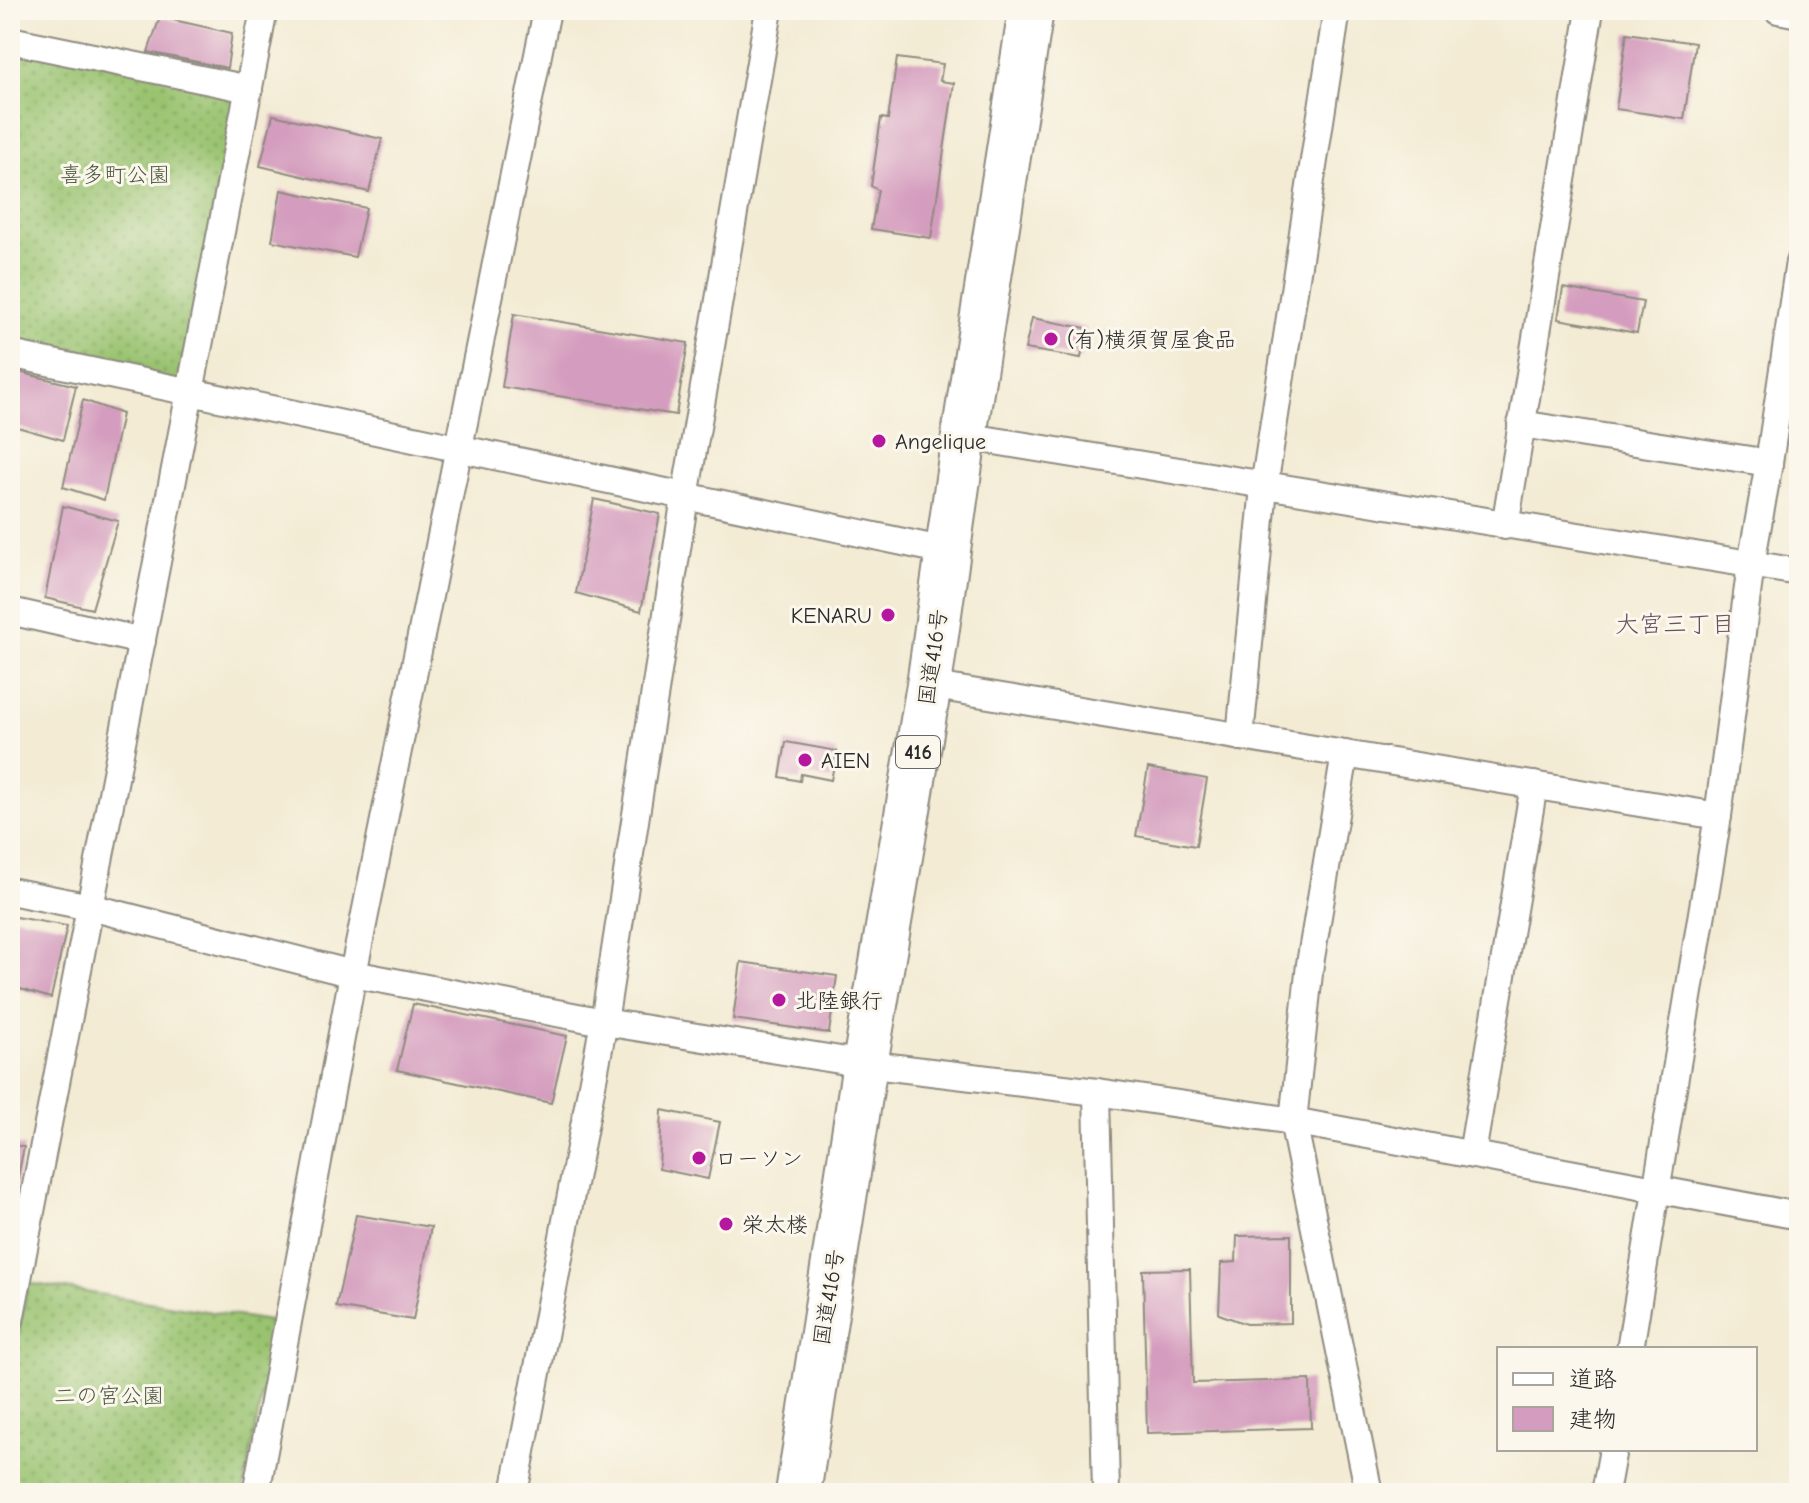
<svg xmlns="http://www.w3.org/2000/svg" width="1809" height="1503" font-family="'Comic Neue','Klee One',sans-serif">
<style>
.grass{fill:url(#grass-dots);stroke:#62774d;stroke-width:2}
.building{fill:#d49cbe}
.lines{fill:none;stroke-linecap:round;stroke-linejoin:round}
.minor-casing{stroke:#8f8b80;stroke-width:30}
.trunk-casing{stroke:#8f8b80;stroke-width:48}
.minor{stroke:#fff;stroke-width:26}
.trunk{stroke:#fff;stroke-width:44}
.poi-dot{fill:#b5179e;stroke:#fbf7ec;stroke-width:3}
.labels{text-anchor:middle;stroke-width:6;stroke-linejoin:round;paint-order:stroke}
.shield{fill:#fbf7ec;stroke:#696865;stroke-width:2}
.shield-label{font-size:20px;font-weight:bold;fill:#2b2b2b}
.park-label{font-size:22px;fill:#4c593f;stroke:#fbf7ec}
.poi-label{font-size:22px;fill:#2b2b2b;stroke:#fbf7ec;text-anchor:start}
.street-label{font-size:22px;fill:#2b2b2b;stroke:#fbf7ec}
.neighbourhood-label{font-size:24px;fill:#66535e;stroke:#fbf7ec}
</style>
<defs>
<pattern id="grass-dots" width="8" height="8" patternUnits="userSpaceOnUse" patternTransform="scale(2)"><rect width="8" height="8" fill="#99c36f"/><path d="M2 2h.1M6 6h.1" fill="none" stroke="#7d9f5b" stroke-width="1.8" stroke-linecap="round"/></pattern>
</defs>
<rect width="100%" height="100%" fill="#fbf7ec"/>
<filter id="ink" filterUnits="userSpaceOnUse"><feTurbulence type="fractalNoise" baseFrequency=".0125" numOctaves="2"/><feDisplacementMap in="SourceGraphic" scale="16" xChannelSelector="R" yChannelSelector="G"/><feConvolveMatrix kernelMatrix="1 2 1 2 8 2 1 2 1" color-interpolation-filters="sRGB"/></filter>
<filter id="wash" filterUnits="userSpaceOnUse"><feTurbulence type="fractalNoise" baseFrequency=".006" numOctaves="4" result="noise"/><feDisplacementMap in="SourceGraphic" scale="32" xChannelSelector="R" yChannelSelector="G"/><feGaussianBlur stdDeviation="1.8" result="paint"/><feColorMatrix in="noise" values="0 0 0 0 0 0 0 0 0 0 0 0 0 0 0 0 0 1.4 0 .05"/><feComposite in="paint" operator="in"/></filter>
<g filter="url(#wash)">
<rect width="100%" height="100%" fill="#f3ebd4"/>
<g class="grass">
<path d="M10,44L239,90L177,393L10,358Z"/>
<path d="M28,1283L276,1322L243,1493H10V1382Z"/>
</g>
<g id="blocks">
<g class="building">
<path d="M160,17L232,33L227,68L148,52Z"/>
<path d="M1627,33L1695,43L1684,119L1616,109Z"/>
<path d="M897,58L943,64L940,81L954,83L931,238L871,229L878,190L871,186L881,118L888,119Z"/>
<path d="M273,115L382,139L369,192L260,166Z"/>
<path d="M281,190L366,208L355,257L272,241Z"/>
<path d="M1563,288L1643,302L1637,333L1558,319Z"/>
<path d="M514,314L688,343L676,415L502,387Z"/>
<path d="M1032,318L1086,328L1081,358L1025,349Z"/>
<path d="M10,370L76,386L63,440L10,425Z"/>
<path d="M83,400L122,414L104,500L63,487Z"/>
<path d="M594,499L660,514L641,611L576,593Z"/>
<path d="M63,506L118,521L92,609L45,598Z"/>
<path d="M786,742L837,751L831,780L801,774L800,781L780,777Z"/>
<path d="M1148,768L1207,779L1196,846L1136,836Z"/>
<path d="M10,916L67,926L51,998L10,986Z"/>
<path d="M741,962L837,976L829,1033L733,1019Z"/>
<path d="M413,1004L567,1036L551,1103L397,1070Z"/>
<path d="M662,1110L720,1122L708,1179L659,1169Z"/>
<path d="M10,1144L24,1147L11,1211H10Z"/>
<path d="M356,1215L431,1227L413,1320L336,1307Z"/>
<path d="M1291,1235V1323L1246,1324L1219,1314L1221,1263L1236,1262L1237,1236Z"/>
<path d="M1190,1269L1193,1383L1310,1380L1311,1428L1147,1433L1143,1270Z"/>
</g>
</g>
</g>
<g filter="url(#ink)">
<use href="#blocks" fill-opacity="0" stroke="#8f8b80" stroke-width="2"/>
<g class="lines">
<defs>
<g id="minor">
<path d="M1778,10L1799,14"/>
<path d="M10,40L249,89"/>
<path d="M10,354L946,551"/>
<path d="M1521,424L1769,463"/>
<path d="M964,436L1799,572"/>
<path d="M1505,526L1590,10"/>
<path d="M10,611L142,641"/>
<path d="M929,685L1718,816"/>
<path d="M1240,737L1264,487L1337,10"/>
<path d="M1345,754L1310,964L1293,1121L1369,1493"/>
<path d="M10,891L90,907L353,974L604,1022L865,1064L1097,1092L1293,1121L1799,1216"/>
<path d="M1097,1092L1106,1493"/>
<path d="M1472,1154L1534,785"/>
<path d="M10,1320L264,10"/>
<path d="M1630,1349L1718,816L1751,564L1769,463L1799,262"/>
<path d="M256,1493L353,974L547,10"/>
<path d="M514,1493L604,1022L685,497L769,10"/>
<path d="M1605,1493L1613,1449"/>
</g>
<path id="trunk" d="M798,1493L865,1064L929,685L964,436L1031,10"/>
</defs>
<use href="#minor" class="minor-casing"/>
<use href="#trunk" class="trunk-casing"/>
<use href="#minor" class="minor"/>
<use href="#trunk" class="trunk"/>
</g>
</g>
<g class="poi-dot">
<circle cx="1051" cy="339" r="8"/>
<circle cx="879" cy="441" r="8"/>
<circle cx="888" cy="615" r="8"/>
<circle cx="805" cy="760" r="8"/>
<circle cx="779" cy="1000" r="8"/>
<circle cx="699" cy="1158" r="8"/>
<circle cx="726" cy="1224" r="8"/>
</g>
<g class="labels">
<rect class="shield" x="896" y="736" width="44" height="32" rx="6"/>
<g class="shield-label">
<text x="918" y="759">416</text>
</g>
<g class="park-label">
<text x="115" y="182">喜多町公園</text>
<text x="109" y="1403">二の宮公園</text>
</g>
<g class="poi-label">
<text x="1067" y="347">(有)横須賀屋食品</text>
<text x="895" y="449">Angelique</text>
<text x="872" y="623" text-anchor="end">KENARU</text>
<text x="821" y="768">AIEN</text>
<text x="795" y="1008">北陸銀行</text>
<text x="715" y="1166">ローソン</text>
<text x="742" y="1232">栄太楼</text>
</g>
<g class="street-label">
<text transform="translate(932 657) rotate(-82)" y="8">国道416号</text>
<text transform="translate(828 1297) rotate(-81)" y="8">国道416号</text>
</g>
<g class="neighbourhood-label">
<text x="1675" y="632">大宮三丁目</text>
</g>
</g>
<rect width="1809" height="1503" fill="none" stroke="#fbf7ec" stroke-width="40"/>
<rect x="1497" y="1347" width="260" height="104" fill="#fbf7ec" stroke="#a8a59f" stroke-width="2"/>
<rect x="1513" y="1373" width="40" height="12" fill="#ffffff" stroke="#a8a59f" stroke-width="2"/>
<text x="1569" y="1387" font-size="24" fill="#2b2b2b">道路</text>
<rect x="1513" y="1407" width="40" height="24" fill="#d49cbe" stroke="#a8a59f" stroke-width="2"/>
<text x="1569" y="1427" font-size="24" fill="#2b2b2b">建物</text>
</svg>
